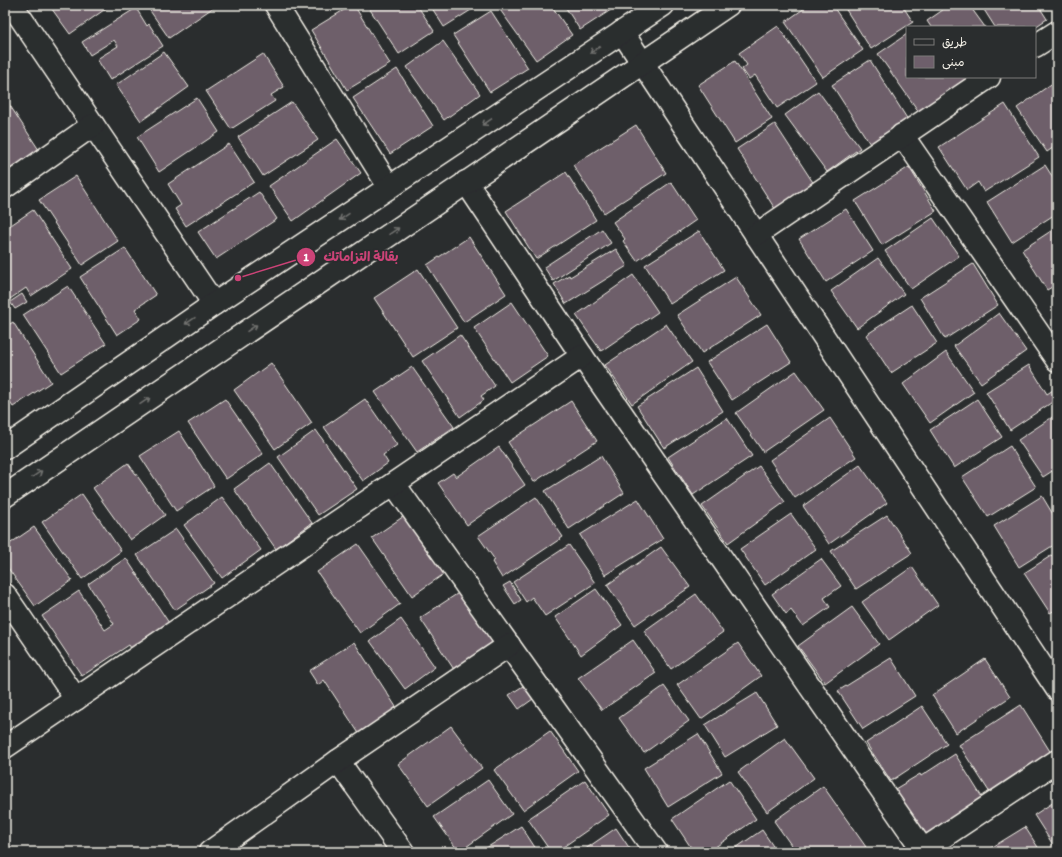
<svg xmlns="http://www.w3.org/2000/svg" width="1062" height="857" font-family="Itim,'Playpen Sans Arabic',sans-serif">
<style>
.building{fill:#6e5f6b;stroke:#f4f1e8}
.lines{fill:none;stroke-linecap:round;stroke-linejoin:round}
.minor-casing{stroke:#f4f1e8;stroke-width:25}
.minor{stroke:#2a2d2e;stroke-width:22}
.oneway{stroke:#71726f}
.leader{fill:none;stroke:#cc4377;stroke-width:1.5}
.callout-dot{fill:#cc4377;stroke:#2a2d2e;stroke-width:1.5}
.mark-label{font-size:12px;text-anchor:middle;font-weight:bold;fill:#fff}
.callout-label{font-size:13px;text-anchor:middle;font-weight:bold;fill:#cc4377;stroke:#2a2d2e;stroke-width:3.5;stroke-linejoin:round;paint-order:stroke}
</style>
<rect width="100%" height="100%" fill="#2a2d2e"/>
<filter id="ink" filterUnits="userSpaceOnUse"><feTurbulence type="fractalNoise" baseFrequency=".025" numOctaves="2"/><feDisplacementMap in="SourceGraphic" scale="8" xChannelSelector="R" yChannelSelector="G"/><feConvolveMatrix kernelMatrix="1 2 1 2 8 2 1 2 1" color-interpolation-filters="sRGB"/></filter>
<g filter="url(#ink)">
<g class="building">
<path d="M49,5H111L70,34Z"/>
<path d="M146,5H217L169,38Z"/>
<path d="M352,5H354L390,64L347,90L311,30Z"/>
<path d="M367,5H417L434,31L399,54Z"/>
<path d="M430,5H479L444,27Z"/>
<path d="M501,5H551L572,35L536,60L498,7Z"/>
<path d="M564,5H617V6L580,30Z"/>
<path d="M809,5H832L863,50L823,77L785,22Z"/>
<path d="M843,5H902L913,22L871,49Z"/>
<path d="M950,5H969L985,27H931L927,21Z"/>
<path d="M981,5H1038L1047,19L1035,27H995Z"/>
<path d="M136,8L147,26L149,24L163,46L110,80L97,59L118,46L114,40L90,55L82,42Z"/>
<path d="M491,11L528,68L490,92L453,35Z"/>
<path d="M778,26L816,82L777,108L755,75L749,79L742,69L747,65L739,53Z"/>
<path d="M907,34V77H968L919,112L878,54Z"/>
<path d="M443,41L480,94L444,120L407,67Z"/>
<path d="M164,52L189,87L141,121L116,85Z"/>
<path d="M263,54L284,87L271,95L275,101L231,129L206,91Z"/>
<path d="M870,60L908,120L870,144L832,85Z"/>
<path d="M735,61L772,119L735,143L698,85Z"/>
<path d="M397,69L433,126L390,154L353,98Z"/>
<path d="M1057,80V145L1047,152L1017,108Z"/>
<path d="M818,91L860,148L827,172L785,115Z"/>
<path d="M5,98L41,153L5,176Z"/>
<path d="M197,98L219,132L159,172L137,137Z"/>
<path d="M292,102L318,140L263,176L238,137Z"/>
<path d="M1005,104L1039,157L984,192L978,182L967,190L939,147Z"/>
<path d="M775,124L816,187L777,212L737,149Z"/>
<path d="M636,125L666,173L604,213L573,165Z"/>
<path d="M337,139L361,173L293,221L269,186Z"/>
<path d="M229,144L254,182L186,226L175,209L181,205L168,184Z"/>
<path d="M1045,165L1057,184V213L1012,242L987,202Z"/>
<path d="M909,167L936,211L882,245L855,201Z"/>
<path d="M566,172L596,220L536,259L506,211Z"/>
<path d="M76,176L118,241L82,265L39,200Z"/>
<path d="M671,182L696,220L637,261L623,241L625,239L613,222Z"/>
<path d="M259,192L277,219L216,259L198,232Z"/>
<path d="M846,209L873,251L826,282L799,239Z"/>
<path d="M33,210L72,269L31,296L26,288L10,299L5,291V229Z"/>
<path d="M933,218L959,256L911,289L885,251Z"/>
<path d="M1057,227V284L1047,290L1022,250Z"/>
<path d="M602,229L611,243L553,281L544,267Z"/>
<path d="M699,231L724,270L670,304L645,265Z"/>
<path d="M469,237L506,294L464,322L427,265Z"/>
<path d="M125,248L156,295L135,309L141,319L117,335L80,277Z"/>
<path d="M616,249L627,266L566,304L554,284L569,275L570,277Z"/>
<path d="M878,258L904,294L857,328L831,291Z"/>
<path d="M973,264L998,305L945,339L920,298Z"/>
<path d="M418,269L457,328L413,357L374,298Z"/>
<path d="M633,275L658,312L601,351L576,315Z"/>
<path d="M736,277L761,315L702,353L677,315Z"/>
<path d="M68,286L106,344L61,373L23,315Z"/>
<path d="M22,294L27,302L15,309L10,302Z"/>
<path d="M512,302L548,356L510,382L474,328Z"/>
<path d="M912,305L937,343L891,373L866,335Z"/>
<path d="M999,313L1026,351L981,383L954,346Z"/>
<path d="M13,322L51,382L13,407L5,395V327Z"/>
<path d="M666,324L692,362L632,404L605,365Z"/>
<path d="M767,324L791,362L732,400L707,362Z"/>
<path d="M460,335L495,386L481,396L484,400L460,417L422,361Z"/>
<path d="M946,352L974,392L930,423L903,384Z"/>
<path d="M271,363L312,423L275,449L234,390Z"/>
<path d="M1029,365L1047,394L1056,388L1057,399L1010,430L986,392Z"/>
<path d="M412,367L454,427L417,452L375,392Z"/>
<path d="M696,368L723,411L664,448L637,406Z"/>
<path d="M796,371L824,410L763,452L736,413Z"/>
<path d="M225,399L263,454L226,479L188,423Z"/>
<path d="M365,399L397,445L383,455L388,463L363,481L324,427Z"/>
<path d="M977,399L1002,437L954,468L930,430Z"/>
<path d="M571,401L597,441L534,482L508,442Z"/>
<path d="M1057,414V468L1043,477L1018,440Z"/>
<path d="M727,418L752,456L693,495L668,457Z"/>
<path d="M830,418L856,457L795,498L770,460Z"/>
<path d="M316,430L357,489L318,515L278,457Z"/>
<path d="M179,431L214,486L176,511L140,456Z"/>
<path d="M1010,446L1036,487L988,517L962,477Z"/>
<path d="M499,447L525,485L467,525L438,483L453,473L456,477Z"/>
<path d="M601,456L624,493L569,529L545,491Z"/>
<path d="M128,463L165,515L130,540L93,488Z"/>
<path d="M270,463L312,523L276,549L234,489Z"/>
<path d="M860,465L887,503L829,544L803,506Z"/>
<path d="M759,466L785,502L728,543L702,506Z"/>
<path d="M82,494L121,551L82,579L42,522Z"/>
<path d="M1042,496L1057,521V543L1019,567L994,526Z"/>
<path d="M222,497L261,550L222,578L184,525Z"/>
<path d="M536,497L563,537L502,578L492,562L495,560L478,536Z"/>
<path d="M638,499L663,539L605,575L580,535Z"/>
<path d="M407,514L447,572L412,596L372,538Z"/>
<path d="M791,514L816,549L765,585L740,549Z"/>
<path d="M887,515L912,553L856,589L831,551Z"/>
<path d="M34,527L72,580L35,606L5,564V547Z"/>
<path d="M176,529L214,583L175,610L137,555Z"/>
<path d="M358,544L400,604L360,633L317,572Z"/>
<path d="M569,545L595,583L545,616L532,597L526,602L513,582Z"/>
<path d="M661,547L690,587L635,625L607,585Z"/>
<path d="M1057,552V609L1050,613L1024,573Z"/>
<path d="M126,558L169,623L131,648L129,645L82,676L42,616L79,591L105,630L114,624L88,584Z"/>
<path d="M821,559L841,586L824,598L830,607L803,626L791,610L786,614L772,594Z"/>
<path d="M912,567L938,605L889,640L862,602Z"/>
<path d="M510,582L521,600L515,604L503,586Z"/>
<path d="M596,589L622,625L581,655L555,617Z"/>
<path d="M463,590L500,647L457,674L420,618Z"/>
<path d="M696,594L723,632L671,669L644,631Z"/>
<path d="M852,607L879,644L825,683L798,646Z"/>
<path d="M401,619L435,667L405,689L370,641Z"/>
<path d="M633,640L656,673L602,710L578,678Z"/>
<path d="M354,642L398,710L360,735L324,680L318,685L309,671Z"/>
<path d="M738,643L761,676L701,719L677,685Z"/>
<path d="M891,658L915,696L863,729L838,691Z"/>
<path d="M985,659L1010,697L956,733L932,695Z"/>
<path d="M523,686L533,699L519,709L509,695Z"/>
<path d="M664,686L689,721L644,753L619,718Z"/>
<path d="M757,693L777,725L725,757L705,725Z"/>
<path d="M1021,705L1053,756L992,796L959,745Z"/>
<path d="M922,706L947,744L891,781L866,743Z"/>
<path d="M451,726L482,768L428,806L398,764Z"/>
<path d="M550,731L578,771L523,810L494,770Z"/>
<path d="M698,734L722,773L668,807L644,768Z"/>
<path d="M785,738L814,778L767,812L738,772Z"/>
<path d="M955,754L985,802L921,842L890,792L920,774L921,776Z"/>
<path d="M488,780L512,814L459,852L434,817Z"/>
<path d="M585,780L609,815L556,852H551L528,819Z"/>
<path d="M729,780L756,819L708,852H694L672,819Z"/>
<path d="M823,786L866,847L859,852H796L774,821Z"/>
<path d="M1057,800V851L1034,815Z"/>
<path d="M521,826L538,852H480Z"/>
<path d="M1025,827L1041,852H987L986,851Z"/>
<path d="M616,828L632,852H581Z"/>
<path d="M762,830L777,852H730Z"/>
</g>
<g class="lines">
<defs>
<g id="minor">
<path d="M12,5L214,304"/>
<path d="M276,5L389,187"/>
<path d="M622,32L1057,689"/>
<path d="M1035,46L1057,32"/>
<path d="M902,135L1057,360"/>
<path d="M466,182L582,356L923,850L1057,761"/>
<path d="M5,187L93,125"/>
<path d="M756,235L989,77"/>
<path d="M5,448L214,304L663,5"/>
<path d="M394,484L656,852"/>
<path d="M5,496L728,5"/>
<path d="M5,595L76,699"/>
<path d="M5,747L582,356"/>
<path d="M338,761L403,852"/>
<path d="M210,852L338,761L509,645"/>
</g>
</defs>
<use href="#minor" class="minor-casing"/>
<use href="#minor" class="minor"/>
</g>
<defs><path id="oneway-shaft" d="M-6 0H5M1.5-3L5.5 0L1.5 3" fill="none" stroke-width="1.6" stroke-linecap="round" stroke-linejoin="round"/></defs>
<g class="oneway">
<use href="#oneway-shaft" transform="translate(595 50) rotate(146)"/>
<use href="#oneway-shaft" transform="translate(487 122) rotate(146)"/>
<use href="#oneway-shaft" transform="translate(344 217) rotate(146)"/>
<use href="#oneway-shaft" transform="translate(394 231) rotate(-34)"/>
<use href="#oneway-shaft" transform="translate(190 321) rotate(146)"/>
<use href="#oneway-shaft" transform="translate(252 328) rotate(-34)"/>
<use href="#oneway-shaft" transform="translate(145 401) rotate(-34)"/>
<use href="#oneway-shaft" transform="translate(37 474) rotate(-34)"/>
</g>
</g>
<path class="leader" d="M238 278L306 257"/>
<g class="callout-dot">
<circle cx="238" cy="278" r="4"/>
<circle cx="306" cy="257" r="10"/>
</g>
<g class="mark-label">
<text x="306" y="261">1</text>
</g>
<g class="callout-label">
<text x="361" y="261">بقالة التزاماتك</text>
</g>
<rect width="1062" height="857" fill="none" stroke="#2a2d2e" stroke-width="20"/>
<rect x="10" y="10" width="1042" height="837" fill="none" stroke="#f4f1e8" stroke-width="1.5" filter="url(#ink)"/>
<rect x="906" y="26" width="130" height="52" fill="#2a2d2e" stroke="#7b7b78"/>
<rect x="914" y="39" width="20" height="6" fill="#2a2d2e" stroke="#7b7b78"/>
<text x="942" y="46" font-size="12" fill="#f4f1e8">طريق</text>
<rect x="914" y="56" width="20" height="12" fill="#6e5f6b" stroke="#7b7b78"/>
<text x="942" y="66" font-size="12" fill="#f4f1e8">مبنى</text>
</svg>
